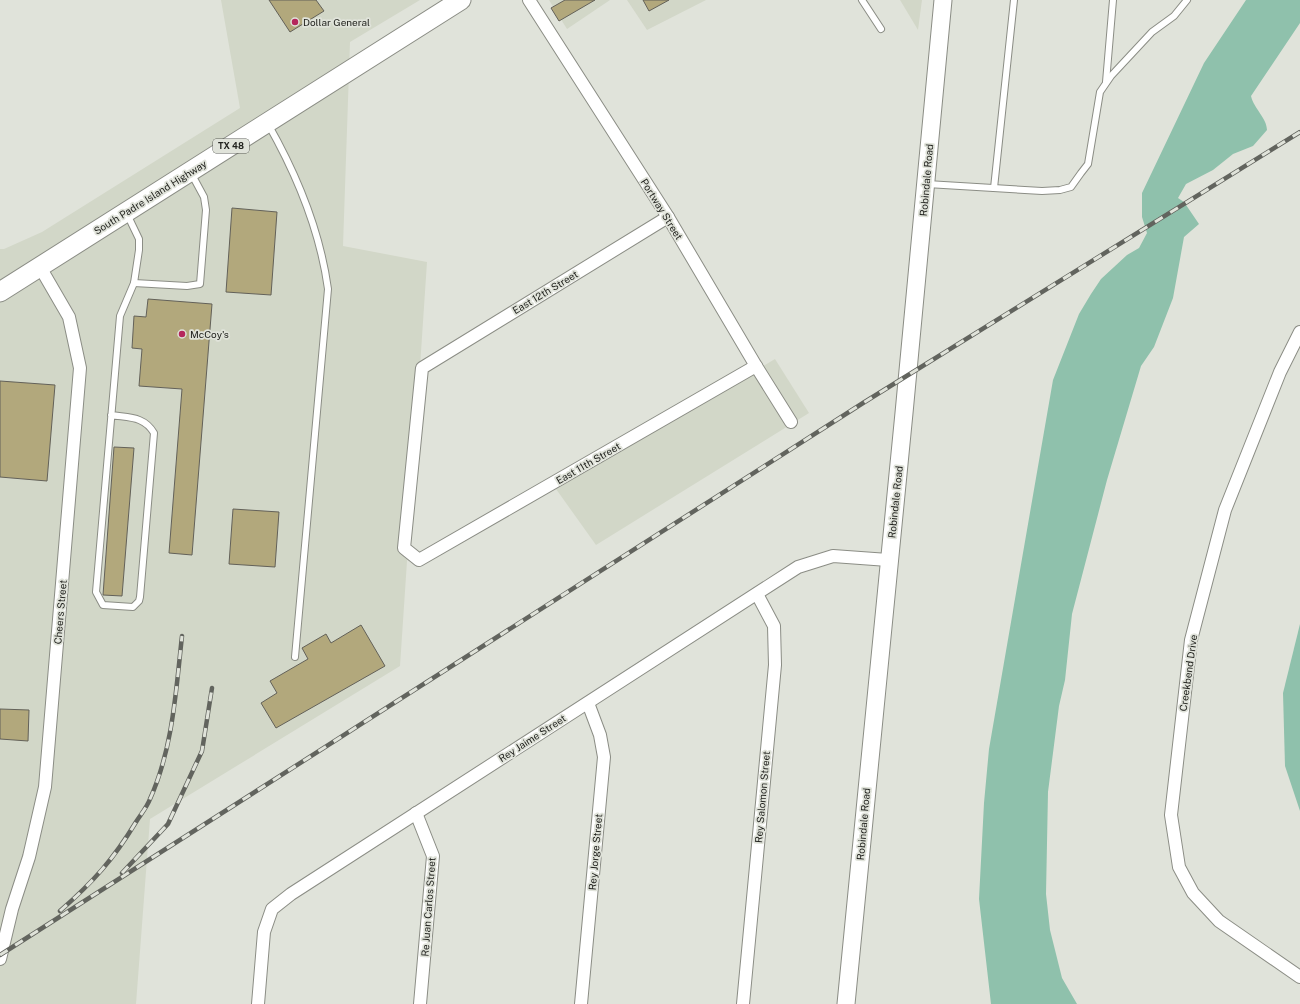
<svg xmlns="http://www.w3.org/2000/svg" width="1300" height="1004" font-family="'Public Sans',sans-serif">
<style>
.built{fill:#d2d7c8}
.water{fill:#8fc1ac}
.building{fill:#b2a87c;stroke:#636159}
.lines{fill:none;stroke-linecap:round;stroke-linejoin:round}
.lane-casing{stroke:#8b8d85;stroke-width:8}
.street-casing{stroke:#8b8d85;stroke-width:14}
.secondary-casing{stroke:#8b8d85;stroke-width:19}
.primary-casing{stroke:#8b8d85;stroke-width:21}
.lane{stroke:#fff;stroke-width:6}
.street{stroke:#fff;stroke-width:12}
.secondary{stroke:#fff;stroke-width:17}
.primary{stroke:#fff;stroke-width:19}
.rail-casing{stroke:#62645e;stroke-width:4.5}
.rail{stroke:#e0e3da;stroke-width:3;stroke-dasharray:9;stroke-linecap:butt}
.poi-dot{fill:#b5275c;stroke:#e0e3da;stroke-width:1.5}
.labels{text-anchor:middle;stroke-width:3.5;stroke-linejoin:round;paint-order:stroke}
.shield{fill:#e0e3da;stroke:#5b5d57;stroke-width:1}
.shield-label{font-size:9px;font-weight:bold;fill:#22231f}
.poi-label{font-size:10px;fill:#22231f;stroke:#e0e3da;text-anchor:start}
.street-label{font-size:10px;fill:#22231f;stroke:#e0e3da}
</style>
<rect width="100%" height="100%" fill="#e0e3da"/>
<g class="built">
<path d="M221,0H420L350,42L343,246L427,262L400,666L150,819L136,1004H0V249H4L42,232L240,108Z"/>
<path d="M549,0H610L567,29Z"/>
<path d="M627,0H706L647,30Z"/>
<path d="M900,0H922L918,30Z"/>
<path d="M775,359L809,413L596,545L556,489Z"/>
</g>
<g class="water">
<path d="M1246,0H1300V23L1251,96C1254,109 1267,118 1267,130L1253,146L1233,154L1213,170L1186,184L1178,198L1184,202L1199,224L1184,237L1173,298L1154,347L1141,366L1107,480L1072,614L1065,680L1059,706L1048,792L1046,894L1050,930L1062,978L1077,1004H991L979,899L984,803L989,749L1053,380L1079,314L1091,294L1101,279L1127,255L1139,248L1147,233L1142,217V193L1204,63Z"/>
<path d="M1300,624V811L1285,766L1283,693Z"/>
</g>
<g class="building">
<path d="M269,0H316L324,11L290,32Z"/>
<path d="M565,0H595L559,21L551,8Z"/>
<path d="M643,0H669L649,11Z"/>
<path d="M232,208L277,212L271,295L226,292Z"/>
<path d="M148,299L212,304L192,555L169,553L182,389L139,386L142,349L132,348L134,316L146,317Z"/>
<path d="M0,381L55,385L47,481L0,477Z"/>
<path d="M114,447L134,448L122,596L103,595Z"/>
<path d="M233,509L279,512L275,567L229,564Z"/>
<path d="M361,625L385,666L276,728L261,703L277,693L270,681L308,659L302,648L326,634L331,643Z"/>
<path d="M0,709L29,710L28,741L0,739Z"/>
</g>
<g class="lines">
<defs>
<g id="lane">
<path d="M862,0L881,29"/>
<path d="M1106,82L1113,0"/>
<path d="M268,124C297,175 320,231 328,289L295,657"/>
<path d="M927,184L1042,191L1060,190L1071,187L1081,173L1088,164L1100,92L1111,76L1152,32L1174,16L1187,0"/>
<path d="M994,188L1014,0"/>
<path d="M134,283L187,286L200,284L206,210L204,197L191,173"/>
<path d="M111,415C129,418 144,416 154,433L140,597L139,601L133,607L103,605L96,592L120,316L134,283L139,250V239L127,214"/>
</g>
<g id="street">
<path d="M529,0L668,217L756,366L791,422"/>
<path d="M668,217L422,368L404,548L419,560L756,366"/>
<path d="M1300,332L1280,372L1225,510L1191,640L1171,815L1179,867L1193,893L1219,921L1300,977"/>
<path d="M416,813L433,856L420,1004"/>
<path d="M0,959L12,909L29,857L45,787L80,368L69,317L40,267"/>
<path d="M258,1004L264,932L272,909L291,894L798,567L833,556L888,560"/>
<path d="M581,1004L604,757L600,735L588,703"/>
<path d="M743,1004L775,665L774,626L757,594"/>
</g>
<path id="secondary" d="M846,1004L904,413L943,0"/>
<path id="primary" d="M0,292L461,0"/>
</defs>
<use href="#lane" class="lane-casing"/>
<use href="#street" class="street-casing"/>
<use href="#secondary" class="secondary-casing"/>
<use href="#primary" class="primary-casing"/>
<use href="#lane" class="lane"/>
<use href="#street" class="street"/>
<use href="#secondary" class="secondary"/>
<use href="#primary" class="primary"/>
<defs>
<g id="rail">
<path d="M122,873L168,824L202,751L212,688"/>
<path d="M60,911C93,882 113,860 136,822C141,814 147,807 150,799C173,748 176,690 182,636"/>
<path d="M0,955L863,403L1300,132"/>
</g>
</defs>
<use href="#rail" class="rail-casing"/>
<use href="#rail" class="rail"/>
</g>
<g class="poi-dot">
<circle cx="295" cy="22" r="4"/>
<circle cx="182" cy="334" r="4"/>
</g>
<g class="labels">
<rect class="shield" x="213" y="139" width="36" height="14" rx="3"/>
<g class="shield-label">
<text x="231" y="149">TX 48</text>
</g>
<g class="poi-label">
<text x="303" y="26">Dollar General</text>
<text x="190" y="338">McCoy's</text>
</g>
<g class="street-label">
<text transform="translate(926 180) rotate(-85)" y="4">Robindale Road</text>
<text transform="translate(150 197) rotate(-32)" y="4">South Padre Island Highway</text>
<text transform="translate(662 209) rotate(58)" y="4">Portway Street</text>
<text transform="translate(545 292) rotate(-31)" y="4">East 12th Street</text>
<text transform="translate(588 463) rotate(-30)" y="4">East 11th Street</text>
<text transform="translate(895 502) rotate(-84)" y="4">Robindale Road</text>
<text transform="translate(60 612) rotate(-85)" y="4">Cheers Street</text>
<text transform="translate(1188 673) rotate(-82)" y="4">Creekbend Drive</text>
<text transform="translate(532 738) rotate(-33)" y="4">Rey Jaime Street</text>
<text transform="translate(762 797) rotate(-85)" y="4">Rey Salomon Street</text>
<text transform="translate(863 824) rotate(-85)" y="4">Robindale Road</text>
<text transform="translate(595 852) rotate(-85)" y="4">Rey Jorge Street</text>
<text transform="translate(428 907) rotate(-86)" y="4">Re Juan Carlos Street</text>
</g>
</g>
</svg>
